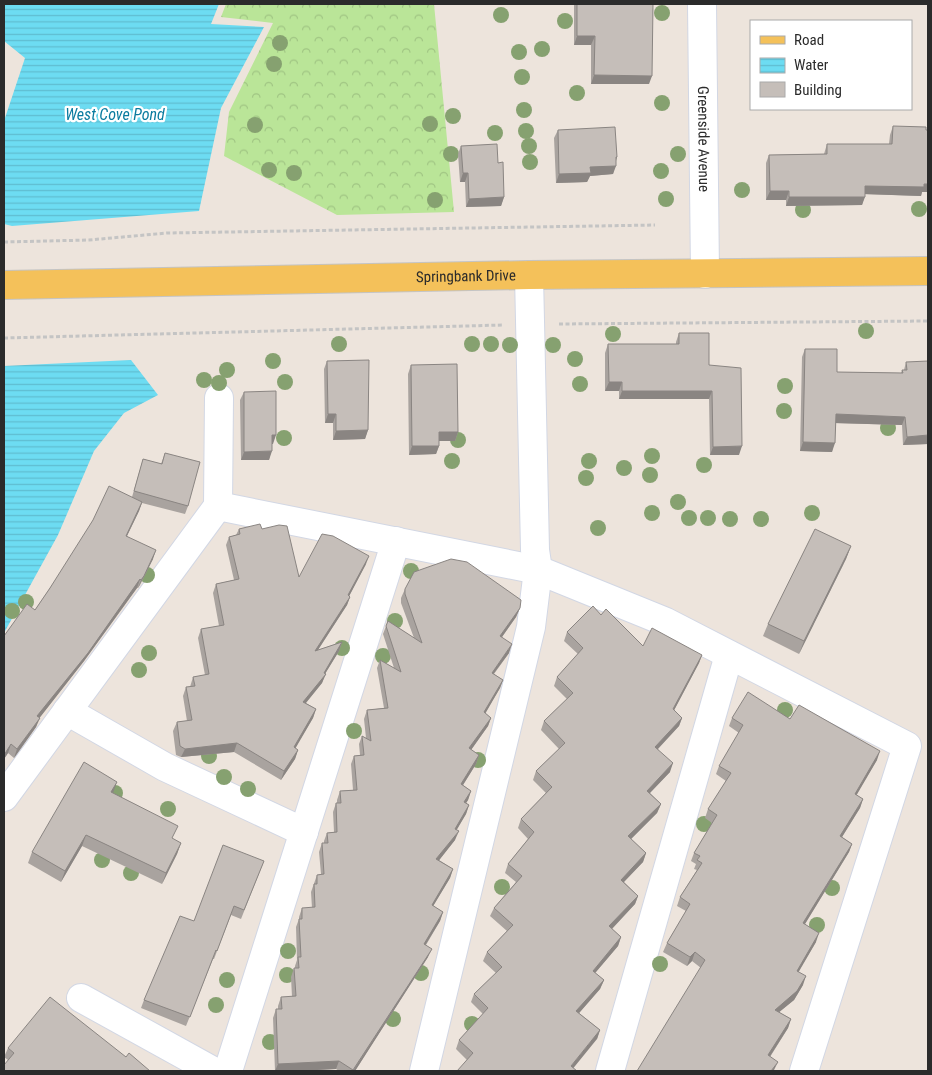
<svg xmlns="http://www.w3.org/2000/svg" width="932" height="1075" font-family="'Roboto Condensed',sans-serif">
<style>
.forest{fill:url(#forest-crowns)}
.water{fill:url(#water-rules)}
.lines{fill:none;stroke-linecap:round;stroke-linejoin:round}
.minor-casing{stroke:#d2d7e4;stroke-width:30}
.major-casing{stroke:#c4c4c4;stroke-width:30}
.path{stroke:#c4c4c4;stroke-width:3;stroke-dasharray:4 2.5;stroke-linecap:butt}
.minor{stroke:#fff;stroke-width:28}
.major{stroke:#f4c15a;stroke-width:28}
.tree{fill:#86a170}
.wall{fill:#a9a39f}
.shaded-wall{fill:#8a8582}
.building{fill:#c5beb9;stroke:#8a8582}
.labels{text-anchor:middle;stroke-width:4.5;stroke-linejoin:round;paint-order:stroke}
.street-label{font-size:15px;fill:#2b2b2b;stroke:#fff}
.water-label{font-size:16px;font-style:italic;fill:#0a7b9f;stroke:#fff}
</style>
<defs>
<pattern id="forest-crowns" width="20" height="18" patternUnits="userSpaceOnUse" patternTransform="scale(1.25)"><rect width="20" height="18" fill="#bae598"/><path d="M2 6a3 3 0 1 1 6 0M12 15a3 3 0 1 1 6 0" fill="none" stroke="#a0c583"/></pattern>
<pattern id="water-rules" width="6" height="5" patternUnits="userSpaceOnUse" patternTransform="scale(1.25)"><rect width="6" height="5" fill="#6ddcf2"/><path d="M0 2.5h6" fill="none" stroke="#5fbdd0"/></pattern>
</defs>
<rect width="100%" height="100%" fill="#ede4dc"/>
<path class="forest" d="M226,4H434L454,212L337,215L224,156L229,112L273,23L221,17Z"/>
<g class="water">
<path d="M4,4H219L211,24L264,27L221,108L199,211L12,226L4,224V121L25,58L4,41Z"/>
<path d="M131,360L158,395L124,413L94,451L58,535L4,633V366Z"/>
</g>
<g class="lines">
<defs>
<g id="minor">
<path id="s1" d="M702,4L705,274"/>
<path d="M218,506L538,570L666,622L907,746L804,1071"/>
<path d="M67,711L165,767L304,832"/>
<path d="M4,797L218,506L219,398"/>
<path d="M81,998L213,1071"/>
<path d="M228,1071L396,541"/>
<path d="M424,1071L531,627L538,570L535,550L529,275"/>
<path d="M610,1071L729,655"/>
</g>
<g id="major">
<path id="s2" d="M4,285L529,275L928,271"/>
</g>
</defs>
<use href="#minor" class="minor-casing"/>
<use href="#major" class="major-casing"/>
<g class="path">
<path d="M4,242L89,240L167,233L655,225"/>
<path d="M559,324L928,321"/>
<path d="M4,338L503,325"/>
</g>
<use href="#minor" class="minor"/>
<use href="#major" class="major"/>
</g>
<g class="tree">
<circle cx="662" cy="13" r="8"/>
<circle cx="501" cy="15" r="8"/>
<circle cx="565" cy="21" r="8"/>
<circle cx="280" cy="43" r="8"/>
<circle cx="542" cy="49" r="8"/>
<circle cx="519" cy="52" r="8"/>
<circle cx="274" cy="64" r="8"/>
<circle cx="522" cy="77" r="8"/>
<circle cx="577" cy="93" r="8"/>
<circle cx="662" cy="103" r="8"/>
<circle cx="524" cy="110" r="8"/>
<circle cx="453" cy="116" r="8"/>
<circle cx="430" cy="124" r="8"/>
<circle cx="255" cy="125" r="8"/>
<circle cx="526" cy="131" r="8"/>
<circle cx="495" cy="133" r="8"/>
<circle cx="529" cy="146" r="8"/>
<circle cx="451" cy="154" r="8"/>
<circle cx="678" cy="154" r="8"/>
<circle cx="530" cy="162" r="8"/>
<circle cx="269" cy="170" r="8"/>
<circle cx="661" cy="171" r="8"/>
<circle cx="294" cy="173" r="8"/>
<circle cx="742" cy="190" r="8"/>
<circle cx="666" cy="199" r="8"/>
<circle cx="435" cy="200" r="8"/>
<circle cx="919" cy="209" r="8"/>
<circle cx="803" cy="210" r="8"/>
<circle cx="866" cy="331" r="8"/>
<circle cx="613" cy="334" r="8"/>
<circle cx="339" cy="344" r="8"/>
<circle cx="472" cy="344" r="8"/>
<circle cx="491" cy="344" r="8"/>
<circle cx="510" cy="345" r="8"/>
<circle cx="553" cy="345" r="8"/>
<circle cx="575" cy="359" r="8"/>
<circle cx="273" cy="361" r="8"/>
<circle cx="227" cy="370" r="8"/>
<circle cx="204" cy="380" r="8"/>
<circle cx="285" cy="382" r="8"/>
<circle cx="219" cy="383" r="8"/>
<circle cx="580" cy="384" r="8"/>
<circle cx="785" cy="386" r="8"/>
<circle cx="784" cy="411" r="8"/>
<circle cx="888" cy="428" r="8"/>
<circle cx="284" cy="438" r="8"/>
<circle cx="458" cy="440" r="8"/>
<circle cx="652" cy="456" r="8"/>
<circle cx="452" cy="461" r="8"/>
<circle cx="589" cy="461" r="8"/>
<circle cx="704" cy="465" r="8"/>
<circle cx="624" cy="468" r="8"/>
<circle cx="650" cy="475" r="8"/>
<circle cx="586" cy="478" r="8"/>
<circle cx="678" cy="502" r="8"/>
<circle cx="652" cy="513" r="8"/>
<circle cx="812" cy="513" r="8"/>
<circle cx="689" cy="518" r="8"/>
<circle cx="708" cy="518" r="8"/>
<circle cx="730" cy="519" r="8"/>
<circle cx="761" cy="519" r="8"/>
<circle cx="598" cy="528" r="8"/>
<circle cx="411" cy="571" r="8"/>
<circle cx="147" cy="575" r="8"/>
<circle cx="26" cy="602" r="8"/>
<circle cx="12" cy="611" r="8"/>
<circle cx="395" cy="621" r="8"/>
<circle cx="342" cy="648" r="8"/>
<circle cx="149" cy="653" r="8"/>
<circle cx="383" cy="656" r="8"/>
<circle cx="139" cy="670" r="8"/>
<circle cx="785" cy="710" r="8"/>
<circle cx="354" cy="731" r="8"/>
<circle cx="209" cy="756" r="8"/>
<circle cx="478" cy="760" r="8"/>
<circle cx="224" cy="777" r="8"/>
<circle cx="248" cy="789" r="8"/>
<circle cx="115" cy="793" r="8"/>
<circle cx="168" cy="809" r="8"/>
<circle cx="704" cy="824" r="8"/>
<circle cx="102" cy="860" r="8"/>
<circle cx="131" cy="873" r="8"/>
<circle cx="502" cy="887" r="8"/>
<circle cx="832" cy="888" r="8"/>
<circle cx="817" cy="925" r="8"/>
<circle cx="288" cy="951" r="8"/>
<circle cx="660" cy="964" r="8"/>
<circle cx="421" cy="973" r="8"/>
<circle cx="287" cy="975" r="8"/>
<circle cx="227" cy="980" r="8"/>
<circle cx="216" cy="1005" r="8"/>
<circle cx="393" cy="1019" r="8"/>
<circle cx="472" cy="1024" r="8"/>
<circle cx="270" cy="1042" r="8"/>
</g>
<g class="wall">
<path d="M574,4H653L649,84H591V45H574Z"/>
<path d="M893,126L922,192L921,196L865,194L862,205L786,206V200H766V163L769,155L824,154L827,144H889L890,135Z"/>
<path d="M558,130L617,157L613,174L590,176L587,182L556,183L554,138Z"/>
<path d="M461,146L498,163L504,197L501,206L466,207L465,182H460L458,154Z"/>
<path d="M679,333L709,365L739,455H710L709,399H619V391H605V353L608,344H676V342Z"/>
<path d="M805,349L837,372L901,373L902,370H904L906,362L928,444L903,445L902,425L836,423L832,452L800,451L802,357Z"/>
<path d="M327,361L368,430L365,439L333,440V423H325L324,369Z"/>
<path d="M411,365L458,432L455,441H439V446L436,454L409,455L408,374Z"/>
<path d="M244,392L273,444H272L269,460H241L240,400Z"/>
<path d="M165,453L188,506L185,514L142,503L139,511L127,536L153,559L140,585L138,588H137L84,661L39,718L36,727L14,758L8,753L4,759V636L35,610L50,588L132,497L143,459L161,464Z"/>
<path d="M239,529H262L299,577L366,564L349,596L350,597L347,605L318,650L342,642L339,651L325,674L322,683L306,703L316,709L313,718L295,748L298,750L295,759L281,780L234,752L181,757L176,755L173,731L177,722L187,721L183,696L186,687H190L193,677L205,675L198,638L201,629L219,626L213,593L216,584L234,580L226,545L229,537L236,535Z"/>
<path d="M851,546L846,559L799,654L763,636L768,624Z"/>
<path d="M405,589L520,608L516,617L502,637L509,653L494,674L503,680L500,688L485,713L491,718L488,726L471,750L479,755L476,764L463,785L471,791L468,800L466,803L469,805L466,814L456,830L455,840L439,860L453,869L450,878L433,906L443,912L440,921L426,945L428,957L355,1071H339L336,1069L298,1071H275L273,1018L276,1009H278V1006L281,997H292L291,977L294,968H295V966L297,960L296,927L299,919V917L302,908H312L311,892L317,875L321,874L319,852L322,843H324V841L327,833L334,832L333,812L336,803H337V800L340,791L353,790L351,764L354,756L360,755L359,744L362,736L366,738L364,719L367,710L384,708L377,668L380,660L394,668L383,634L388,621L414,638L401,603V598Z"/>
<path d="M601,615L643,646L702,655L699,663L674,710L682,718L679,726L658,749L670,772L650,793L661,804L657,813L631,839L646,853L643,862L624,882L638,896L635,904L612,929L621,937L618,946L595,973L604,980L600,989L579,1013L600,1030L597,1039L467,1060L456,1049L459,1040L483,1014L471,1002L474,994L496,973L483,961L487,952L507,931L490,916L494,908L516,882L505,873L508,864L528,839L518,828L521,819L546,793L533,780L536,771L559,749L541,730L544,721L567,699L554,686L557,677L578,654L564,641L567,632Z"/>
<path d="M732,718L790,719L877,760L856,795L863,799L860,808L842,837L852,844L849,852L805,924L816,942L798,972L803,985L794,1000L779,1012L791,1019L788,1028L770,1057L774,1071L701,968L692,961L687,966L663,952L667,943L686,911L677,906L680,897L697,870L694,869L696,864L691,861L694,853L712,823L705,818L708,809L726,781L716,774L719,766L739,733L729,726Z"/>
<path d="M113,793L173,839L181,843L177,854L162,884L82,846L61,882L28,863L32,852Z"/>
<path d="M264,861L241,919L231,915L214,959H213L186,1026L141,1008L144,1000L194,921Z"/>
<path d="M8,1048L126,1057L8,1060L4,1057Z"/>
</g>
<g class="shaded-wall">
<path d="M577,36H595L591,45H574Z"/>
<path d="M594,75L652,76L649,84H591Z"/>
<path d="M616,157H617L614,166H616L613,174L590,176L587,182L556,183L559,174L590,167Z"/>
<path d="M463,173H468L465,182H460Z"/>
<path d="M928,184V192H922L921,196L862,194L865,186Z"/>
<path d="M770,191H789L786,200H766Z"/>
<path d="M504,197L501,206L466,207L469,199Z"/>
<path d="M789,197H865L862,205L786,206Z"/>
<path d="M609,382H622L619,391H605Z"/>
<path d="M622,391H712L709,399H619Z"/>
<path d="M328,414H336L333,423H325Z"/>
<path d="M836,414L905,417L902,425L833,423Z"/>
<path d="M368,430L365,439L333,440L336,431Z"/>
<path d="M439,432H458L455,441H435Z"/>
<path d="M272,435H276L273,444H269Z"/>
<path d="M928,435V444L903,445L907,437Z"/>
<path d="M803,442L835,443L832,452L800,451Z"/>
<path d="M412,446H439L436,454L409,455Z"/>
<path d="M742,446L739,455H710L713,447Z"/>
<path d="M272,451L269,460H241L244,452Z"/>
<path d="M142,502L139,511L123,544L126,536Z"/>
<path d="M851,546L846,559L799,654L804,641Z"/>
<path d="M156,550L153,559L138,588L141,580Z"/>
<path d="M369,556L366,564L345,604L348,595Z"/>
<path d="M140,579L137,588L84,661L34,725L37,716Z"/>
<path d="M350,597L347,605L312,659L315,651Z"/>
<path d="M520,608L516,617L497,644L500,636Z"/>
<path d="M342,642L339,651L323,677L326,674L322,683L300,710L303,702L324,673Z"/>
<path d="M512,644L509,653L488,681L492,673Z"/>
<path d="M702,655L699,663L670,718L673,709Z"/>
<path d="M503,680L500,688L481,721L484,712Z"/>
<path d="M316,709L313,718L291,756L294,747Z"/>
<path d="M40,718L36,727L14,758L17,749Z"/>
<path d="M491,718L488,726L466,757L469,748Z"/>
<path d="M682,718L679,726L652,755L655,747Z"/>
<path d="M237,743L234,752L181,757L185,749Z"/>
<path d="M11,744L8,753L4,759V755Z"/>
<path d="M298,750L295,759L281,780L284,771Z"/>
<path d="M880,751L877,760L852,803L855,794Z"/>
<path d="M479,755L476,764L458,793L461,784Z"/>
<path d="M673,763L670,772L644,799L647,791Z"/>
<path d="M117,782L113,793L111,792Z"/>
<path d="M471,791L468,800L461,811L464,802Z"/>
<path d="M863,799L860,808L837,845L840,836Z"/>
<path d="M661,804L657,813L625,845L628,836Z"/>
<path d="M469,805L466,814L452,838L455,829Z"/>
<path d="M459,831L455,840L433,868L436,859Z"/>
<path d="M86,835L82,846L61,882L65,871Z"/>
<path d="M181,843L177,854L162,884L166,873Z"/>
<path d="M852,844L849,852L800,932L803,923Z"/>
<path d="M646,853L643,862L618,888L621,880Z"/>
<path d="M453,869L450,878L429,913L432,905Z"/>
<path d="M638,896L635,904L606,935L609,926Z"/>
<path d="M443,912L440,921L421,952L424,944Z"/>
<path d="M819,933L816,942L794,980L797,971Z"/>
<path d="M621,937L618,946L590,979L593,971Z"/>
<path d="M432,949L428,957L355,1071H353Z"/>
<path d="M695,952L692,961L687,966L690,957Z"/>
<path d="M806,976L803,985L794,1000L772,1018L775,1010Z"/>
<path d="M604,980L600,989L573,1020L576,1011Z"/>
<path d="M791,1019L788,1028L765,1064L768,1055Z"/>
<path d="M600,1030L597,1039L571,1071V1066Z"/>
<path d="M339,1061L336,1069L298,1071H275L278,1064Z"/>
<path d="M778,1062L774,1070V1071H771Z"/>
</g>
<g class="building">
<path d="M577,4H653L652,76L594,75L595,36H577Z"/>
<path d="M893,126L926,127V130H928V184H924V187L865,186V197H789V191H770L769,155L827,154V144H892Z"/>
<path d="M615,127L617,157H616V166L590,167L591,173L559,174L558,130Z"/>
<path d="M497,144L498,163L503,162L504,197L469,199L468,173H463L461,146Z"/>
<path d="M679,333H709V365L741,368L742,446L713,447L712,391H622V382H609L608,344H679Z"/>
<path d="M805,349H837V372L903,373L902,370H907L906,362L928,361V435L907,437L905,417L836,414L835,443L803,442Z"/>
<path d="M369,360L368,430L336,431V414H328L327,361Z"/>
<path d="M457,364L458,432H439V446H412L411,365Z"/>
<path d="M276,391V435H272V451L244,452V392Z"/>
<path d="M165,453L200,462L188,506L134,491L143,459L162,464Z"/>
<path d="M109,486L142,502L126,536L156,550L144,576L141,580L140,579L88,653L37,716L40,718L17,749L11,744L4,755V636L27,604L35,610L50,588L93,520Z"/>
<path d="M260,524L262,529L279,525L287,526L299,577L322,534L333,536L369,556L348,595L350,597L315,651L342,642L324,673L326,674L303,702L316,709L294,747L298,750L284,771L237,743L185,749L180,746L177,722L192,720L186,687L195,686L193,677L209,674L201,629L224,625L216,584L239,579L229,537L240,534L239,529Z"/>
<path d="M815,529L851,546L804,641L768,624Z"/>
<path d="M451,559L467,562L521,600L520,608L500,636L512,644L492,673L503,680L484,712L491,718L469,748L479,755L461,784L471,791L464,802L469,805L455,829L459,831L436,859L453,869L432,905L443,912L424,944L432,949L353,1070L339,1061L278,1064L276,1009H282L281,997L296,996L294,968H299L298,957H301L299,919H302V908L315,907L314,884H317V875L324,874L322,843H328L327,833L337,832L336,803H341L340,791L357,790L354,756L364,755L362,736L371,741L367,710L388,708L380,660L401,672L386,626L388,621L422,643L405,594V589L414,572Z"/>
<path d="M593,606L601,615L606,609L643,646L652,628L702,655L673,709L682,718L655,747L673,763L647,791L661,804L628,836L646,853L621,880L638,896L609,926L621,937L593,971L604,980L576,1011L600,1030L571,1066L577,1071H457L473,1053L459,1040L488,1008L474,994L502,967L487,952L513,925L494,908L522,876L508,864L534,832L521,819L552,787L536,771L565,743L544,721L573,693L557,677L583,648L567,632Z"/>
<path d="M748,692L790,719L799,705L880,751L855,794L863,799L840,836L852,844L803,923L819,933L797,971L806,976L797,991L775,1010L791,1019L768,1055L778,1062L771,1071H637L705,960L695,952L690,957L667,943L690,904L680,897L702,863L697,860L700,856L694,853L717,815L708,809L731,773L719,766L743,725L732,718Z"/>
<path d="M84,762L117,782L111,792L178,826L172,838L181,843L166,873L86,835L65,871L32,852Z"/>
<path d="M223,845L264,861L244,910L234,906L217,951L216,950L190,1017L144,1000L180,916L194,921Z"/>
<path d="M50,997L126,1057L129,1053L150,1071H4V1065L14,1053L8,1048Z"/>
</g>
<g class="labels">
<g class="street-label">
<text dy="5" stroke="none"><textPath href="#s1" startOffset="135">Greenside Avenue</textPath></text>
<text dy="5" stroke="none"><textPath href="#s2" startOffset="462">Springbank Drive</textPath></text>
</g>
<g class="water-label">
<text x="115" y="120">West Cove Pond</text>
</g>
</g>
<rect width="932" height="1075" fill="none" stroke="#2b2b2b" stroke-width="10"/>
<rect x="750" y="20" width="162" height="90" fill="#ffffff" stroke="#aaaaaa"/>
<rect x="760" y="36" width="25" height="8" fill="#f4c15a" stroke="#aaaaaa"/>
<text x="794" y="45" font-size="15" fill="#2b2b2b">Road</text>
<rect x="760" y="58" width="25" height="15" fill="url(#water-rules)" stroke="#aaaaaa"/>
<text x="794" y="70" font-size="15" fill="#2b2b2b">Water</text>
<rect x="760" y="82" width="25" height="15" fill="#c5beb9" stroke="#aaaaaa"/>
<text x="794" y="95" font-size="15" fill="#2b2b2b">Building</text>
</svg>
